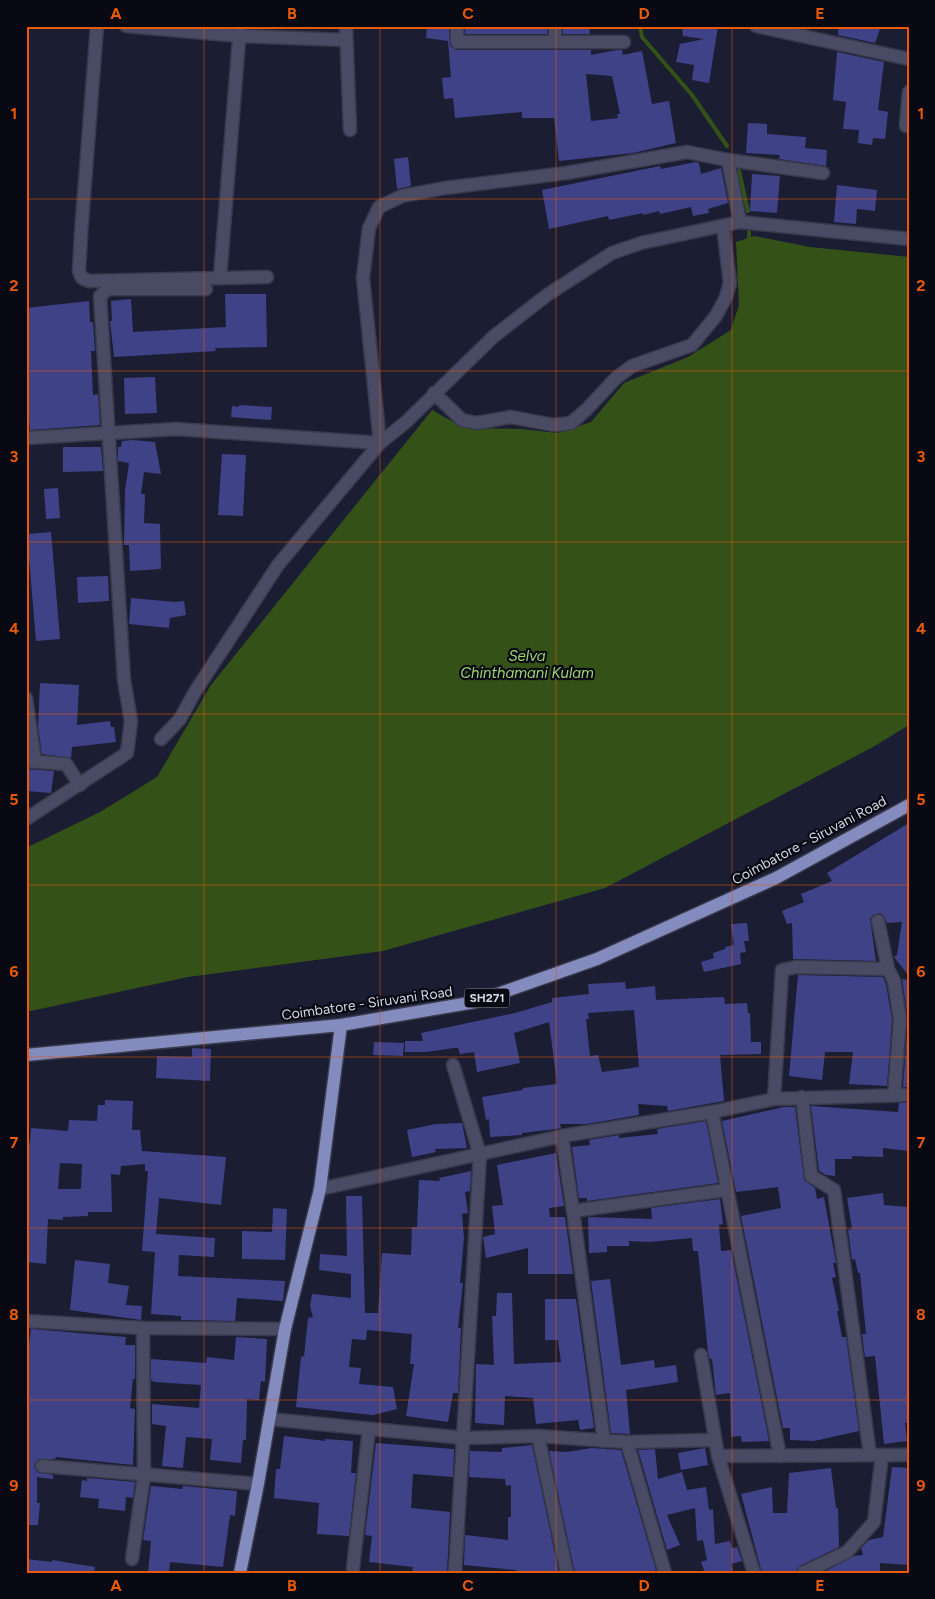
<svg xmlns="http://www.w3.org/2000/svg" width="935" height="1599" font-family="Figtree,sans-serif">
<style>
.water{fill:#345218}
.lines{fill:none;stroke-linecap:round;stroke-linejoin:round}
.stream{stroke:#345218;stroke-width:4}
.building{fill:#404288;fill-rule:evenodd}
.street-casing{stroke:#38394b;stroke-width:15}
.primary-casing{stroke:#38394b;stroke-width:15}
.street{stroke:#484b63;stroke-width:12}
.primary{stroke:#848bbe;stroke-width:12}
.grid{fill:none;stroke:#e8590c;stroke-width:1;stroke-opacity:0.55}
.labels{text-anchor:middle;stroke-width:4.5;stroke-linejoin:round;paint-order:stroke}
.shield{fill:#080912;stroke:#9799a6;stroke-width:1}
.shield-label{font-size:12px;font-weight:bold;fill:#d4d7e5}
.street-label{font-size:14px;fill:#d4d7e5;stroke:#080912}
.water-label{font-size:15px;font-style:italic;fill:#9fd771;stroke:#080912}
.neatline{fill:none;stroke:#e8590c;stroke-width:2}
.grid-label{font-size:16px;text-anchor:middle;font-weight:bold;fill:#e8590c}
</style>
<rect width="100%" height="100%" fill="#1b1d33"/>
<path class="water" d="M754,236L810,247L909,257V725L873,747L605,888L383,951L188,977L26,1012V848L100,812L157,777L211,685L432,410L464,428L521,429L557,433L591,422L624,383L688,357L731,330L739,305L736,242Z"/>
<g class="lines">
<g class="stream">
<path d="M640,26L642,37L692,95L727,146"/>
<path d="M739,171L748,211"/>
<path d="M749,242V232"/>
</g>
</g>
<g class="building">
<path d="M427,26H449L450,46L457,50H591V55L617,50H622L623,55L642,51L652,104L669,101L676,143L633,153L559,161L554,118H522V112L455,118L453,98L444,99L442,78L451,77L448,41L426,38ZM586,74L612,76L620,114H617L618,118L591,121Z"/>
<rect x="465" y="26" width="82" height="8"/>
<path d="M563,26H589L590,34H563Z"/>
<path d="M682,26H718L709,83L692,80L694,65L676,62L680,44L704,39L683,36Z"/>
<path d="M839,26H881L875,43L838,35Z"/>
<path d="M837,52L884,62L878,110L888,112L885,139L873,138L872,145L858,143L859,130L843,129L846,102L833,100Z"/>
<path d="M748,123L767,124V134L806,137L805,148L827,150L826,166L779,159L780,155L746,153Z"/>
<path d="M408,157L411,186L397,189L394,159Z"/>
<path d="M696,162L699,163L701,174L721,168L728,203L708,209L709,213L693,216L691,207L660,214L659,211L643,215V213L609,220L608,216L549,229L542,190L660,166L661,169Z"/>
<path d="M752,174L780,176L777,213L750,211Z"/>
<path d="M837,185L877,190L875,211L857,209L856,224L834,222Z"/>
<path d="M225,294H266L267,347L215,348L216,351L114,357L110,321H112L111,301L131,299L133,332L226,327Z"/>
<path d="M89,301L90,322H93L95,351H91L93,395L98,394L100,425L30,430L26,389V308Z"/>
<path d="M155,377L157,413L125,414L124,378Z"/>
<path d="M239,405L272,407L271,420L231,417L232,406L239,407Z"/>
<path d="M133,440L155,442L161,474L144,472L141,494H145L144,523L160,524L161,569L130,571L129,545H124L125,491L129,463L118,461V447H121L122,441Z"/>
<path d="M63,447H101L103,471L63,472Z"/>
<path d="M222,454L246,455L243,516L218,515Z"/>
<path d="M58,488L60,518L46,519L44,489Z"/>
<path d="M51,532L60,639L36,641L27,534Z"/>
<path d="M108,576L109,601L78,603L77,577Z"/>
<path d="M131,598L175,602L184,601L186,615L170,618L169,628L129,624Z"/>
<path d="M40,683L79,685L77,725L110,721L111,727H114L116,742L72,747L71,758L42,754L38,727Z"/>
<path d="M26,769L54,771L51,793L26,791Z"/>
<path d="M909,823V976L894,957L897,955L902,922L887,923L884,916L880,913L873,915L870,919L876,961L793,959L792,923L787,924L782,911L804,902L801,894L832,881L827,873Z"/>
<path d="M747,923L749,941H744L746,952L740,953L741,964L704,972L701,962L714,958L713,953L725,949V947L734,945L731,924Z"/>
<path d="M798,975L883,977L886,984L892,1020L887,1086L849,1084L853,1052H825L822,1080L789,1076Z"/>
<path d="M902,979L909,980V1087H903L908,1020Z"/>
<path d="M625,982L626,989L655,986L656,1000L724,997L725,1004L747,1003L748,1013H750L751,1042H761V1054L720,1055L724,1101L668,1111L667,1106L638,1104L639,1115L586,1124H560L561,1128L556,1129L522,1133V1135L490,1137L489,1119L486,1120L482,1097L523,1090V1088L557,1084L549,1022L514,1033L520,1063L477,1072L474,1052L460,1054L458,1048H454L426,1052H405V1041H423L421,1033L515,1013L552,1002V998L589,994L588,984ZM634,1010L639,1067L602,1072L598,1055L590,1056L586,1019H589L588,1013Z"/>
<path d="M374,1042L404,1043L403,1056L373,1055Z"/>
<path d="M192,1048L211,1049L210,1081L156,1078L157,1056L192,1057Z"/>
<path d="M105,1100L133,1101L132,1130H140L142,1151L226,1157L221,1205L159,1198L156,1234L215,1238L214,1257L179,1255L178,1276L285,1281L283,1301L237,1298L235,1321L181,1320V1316L151,1314L155,1252L142,1251L148,1171H145V1164L121,1166L120,1175L111,1174L112,1212H88V1216L63,1217V1220L48,1219L46,1264L26,1262V1143H30L31,1128L68,1131L69,1120L97,1121L98,1105H105ZM60,1163L82,1164L81,1189H58Z"/>
<path d="M899,1103H909V1151L883,1148V1157L852,1156V1159H835V1176L826,1175L819,1171L811,1106L898,1112Z"/>
<path d="M784,1107H795L804,1180L815,1188L817,1199L824,1197L836,1263H833L836,1277L832,1278L839,1311H837L842,1337H846L859,1431L814,1441L790,1440V1428H783L741,1216L781,1208L778,1187L736,1192L722,1121Z"/>
<path d="M706,1121L718,1183L587,1201V1198H579L572,1147L590,1145L589,1140L619,1135V1138L658,1134L657,1129Z"/>
<path d="M462,1123L467,1148L435,1149L436,1152L412,1157L407,1130L436,1124Z"/>
<path d="M556,1153L564,1206L549,1208L550,1217H565L573,1274H528V1248L486,1258L483,1237L495,1234L492,1206L503,1205L497,1165Z"/>
<path d="M471,1171L470,1191L465,1192L468,1213L462,1214L464,1238L460,1283H463L458,1328H461L458,1393H453L448,1422L406,1416L414,1364H410L412,1334L367,1330L366,1340L352,1339L349,1367L361,1368L359,1384L393,1387L397,1409L373,1415L296,1407L301,1357L304,1356L308,1318L313,1317L310,1306L312,1294L351,1298V1274L319,1270L320,1254L347,1256L346,1196H362L365,1313H378L382,1253L411,1255L412,1227H417L419,1180L440,1181L439,1178Z"/>
<path d="M883,1193L884,1205L909,1207V1423H905L907,1441L884,1444L875,1356L865,1357L862,1334H866L860,1273H858L855,1259L852,1260L848,1230L852,1229L847,1198Z"/>
<path d="M720,1199L723,1224L719,1225L721,1251L731,1250L769,1441L742,1442L741,1436L731,1437L730,1393L716,1395L712,1359H710L708,1352L698,1251H693L692,1238L649,1242L629,1241V1246H607V1252L589,1253L588,1217L652,1219L651,1208Z"/>
<path d="M273,1208L287,1209L285,1260L242,1259V1231L272,1232Z"/>
<path d="M75,1260L110,1264L108,1283L129,1286L126,1305L142,1306L141,1320L70,1310Z"/>
<path d="M610,1279L621,1365L654,1360L655,1368L676,1365L678,1382L626,1390L630,1434L611,1433L591,1281Z"/>
<path d="M497,1293H512L514,1364L561,1362L558,1340H545V1299H576L594,1428L580,1430L578,1420L536,1424L533,1398L505,1396L504,1425L475,1423L476,1364L494,1365L492,1316H496Z"/>
<path d="M31,1329L126,1337L125,1345H135V1379H133L130,1408L135,1409L133,1465L56,1457L55,1459H38L34,1466L37,1472L53,1475V1479L37,1477V1503H40L38,1525H26V1367Z"/>
<path d="M236,1337L267,1339L265,1382L261,1381L259,1400L247,1399L246,1440H243L241,1463L210,1460L212,1439L186,1437L183,1468L162,1466L166,1426L152,1424V1404L199,1408L201,1385L154,1382L151,1380V1359L206,1363L207,1357L234,1360Z"/>
<path d="M284,1436L325,1441V1439L353,1441L351,1473H356L349,1536L317,1534L319,1503L274,1498L276,1469H280Z"/>
<path d="M376,1443L454,1449L453,1477L413,1474L411,1508L450,1512L447,1573H412L413,1567L369,1562L372,1536L365,1535Z"/>
<path d="M532,1445L559,1573H517L516,1570L464,1565L465,1535L508,1540V1517H511V1485L506,1486L505,1479L469,1477L470,1451L502,1452V1448Z"/>
<path d="M591,1448L621,1450L656,1570L649,1573H575L549,1451L567,1452Z"/>
<path d="M705,1448L708,1465L681,1470L678,1453Z"/>
<path d="M655,1449L658,1479L682,1472L687,1490L706,1487L709,1510L713,1509L715,1544L730,1541L732,1548L737,1547L742,1561L731,1564L733,1573H705L701,1562L707,1560L703,1540L697,1541L695,1508L667,1515L680,1545L667,1550L638,1450Z"/>
<path d="M892,1467L909,1468V1565L880,1563V1573H822L854,1556L863,1555L861,1548L869,1540L883,1537Z"/>
<path d="M831,1468L836,1508H838L839,1547L800,1566L795,1573H762L741,1494L772,1487L773,1513H787L789,1473Z"/>
<path d="M87,1478L135,1482L133,1498L126,1497L125,1511L98,1508L99,1499L80,1497L82,1480L87,1481Z"/>
<path d="M151,1486L182,1489L183,1486L237,1491L235,1516L230,1515L223,1567L170,1562L169,1573H148L151,1541L143,1540Z"/>
<path d="M26,1559L52,1562V1560L95,1567L94,1573H26Z"/>
</g>
<g class="lines">
<defs>
<g id="street">
<path d="M97,26L81,234L79,271L82,278L89,281L267,277"/>
<path d="M126,26L240,36L346,40"/>
<path d="M346,26L350,130"/>
<path d="M457,26V42H624"/>
<path d="M756,26L909,59"/>
<path d="M555,42V26"/>
<path d="M906,126L909,92"/>
<path d="M728,160L823,173"/>
<path d="M220,278L240,26"/>
<path d="M434,393L462,420L477,423L511,417L554,425L571,423L587,409L616,378L632,366L692,345L716,316L726,297L730,283L723,226"/>
<path d="M26,438L176,429L380,443L406,422L493,337L547,295L612,253L641,243L740,222L909,239"/>
<path d="M26,698L35,761"/>
<path d="M161,739L180,719L196,690L278,565L380,443L363,278L369,228L379,207L402,196L445,188L566,173L687,152L728,160L740,222"/>
<path d="M26,761L66,764L80,785"/>
<path d="M26,819L127,753L131,721L124,680L100,296L108,289H206"/>
<path d="M878,921L888,969L894,981L900,1020L894,1095"/>
<path d="M453,1065L480,1155L455,1573"/>
<path d="M802,1097L811,1176L834,1190L870,1455"/>
<path d="M774,1099L782,970L796,967L888,969"/>
<path d="M712,1112L780,1456"/>
<path d="M562,1136L573,1211"/>
<path d="M320,1189L562,1136L712,1112L774,1099L909,1095"/>
<path d="M26,1321L143,1328L285,1329"/>
<path d="M701,1355L718,1456L754,1573"/>
<path d="M269,1419L464,1438L538,1436L627,1442L714,1440"/>
<path d="M538,1436L567,1573"/>
<path d="M604,1441L573,1211L726,1190"/>
<path d="M627,1442L665,1573"/>
<path d="M718,1456L909,1455"/>
<path d="M42,1466L258,1484"/>
<path d="M132,1559L144,1476L143,1328"/>
<path d="M353,1568L369,1429"/>
<path d="M803,1573L847,1552L874,1522L882,1455"/>
</g>
<g id="primary">
<path d="M26,1055L341,1025L475,1002L597,959L776,878L909,805"/>
<path d="M240,1573L258,1484L285,1329L320,1189L341,1025"/>
</g>
</defs>
<use href="#street" class="street-casing"/>
<use href="#primary" class="primary-casing"/>
<use href="#street" class="street"/>
<use href="#primary" class="primary"/>
</g>
<path class="grid" d="M204,26V1573M380,26V1573M556,26V1573M732,26V1573M26,199H909M26,371H909M26,542H909M26,714H909M26,885H909M26,1057H909M26,1228H909M26,1400H909"/>
<g class="labels">
<rect class="shield" x="464.5" y="988.5" width="45" height="19" rx="4"/>
<g class="shield-label">
<text x="487" y="1002">SH271</text>
</g>
<g class="street-label">
<text transform="translate(809 840) rotate(-28)" y="5">Coimbatore - Siruvani Road</text>
<text transform="translate(367 1003) rotate(-8)" y="5">Coimbatore - Siruvani Road</text>
</g>
<g class="water-label">
<text x="527" y="661">Selva<tspan x="527" dy="17">Chinthamani Kulam</tspan></text>
</g>
</g>
<rect width="935" height="1599" fill="none" stroke="#080912" stroke-width="55"/>
<rect x="28" y="28" width="880" height="1544" class="neatline"/>
<g class="grid-label">
<text x="116" y="19">A</text>
<text x="292" y="19">B</text>
<text x="468" y="19">C</text>
<text x="644" y="19">D</text>
<text x="820" y="19">E</text>
<text x="14" y="119">1</text>
<text x="921" y="119">1</text>
<text x="14" y="291">2</text>
<text x="921" y="291">2</text>
<text x="14" y="462">3</text>
<text x="921" y="462">3</text>
<text x="14" y="634">4</text>
<text x="921" y="634">4</text>
<text x="14" y="805">5</text>
<text x="921" y="805">5</text>
<text x="14" y="977">6</text>
<text x="921" y="977">6</text>
<text x="14" y="1148">7</text>
<text x="921" y="1148">7</text>
<text x="14" y="1320">8</text>
<text x="921" y="1320">8</text>
<text x="14" y="1491">9</text>
<text x="921" y="1491">9</text>
<text x="116" y="1591">A</text>
<text x="292" y="1591">B</text>
<text x="468" y="1591">C</text>
<text x="644" y="1591">D</text>
<text x="820" y="1591">E</text>
</g>
</svg>
